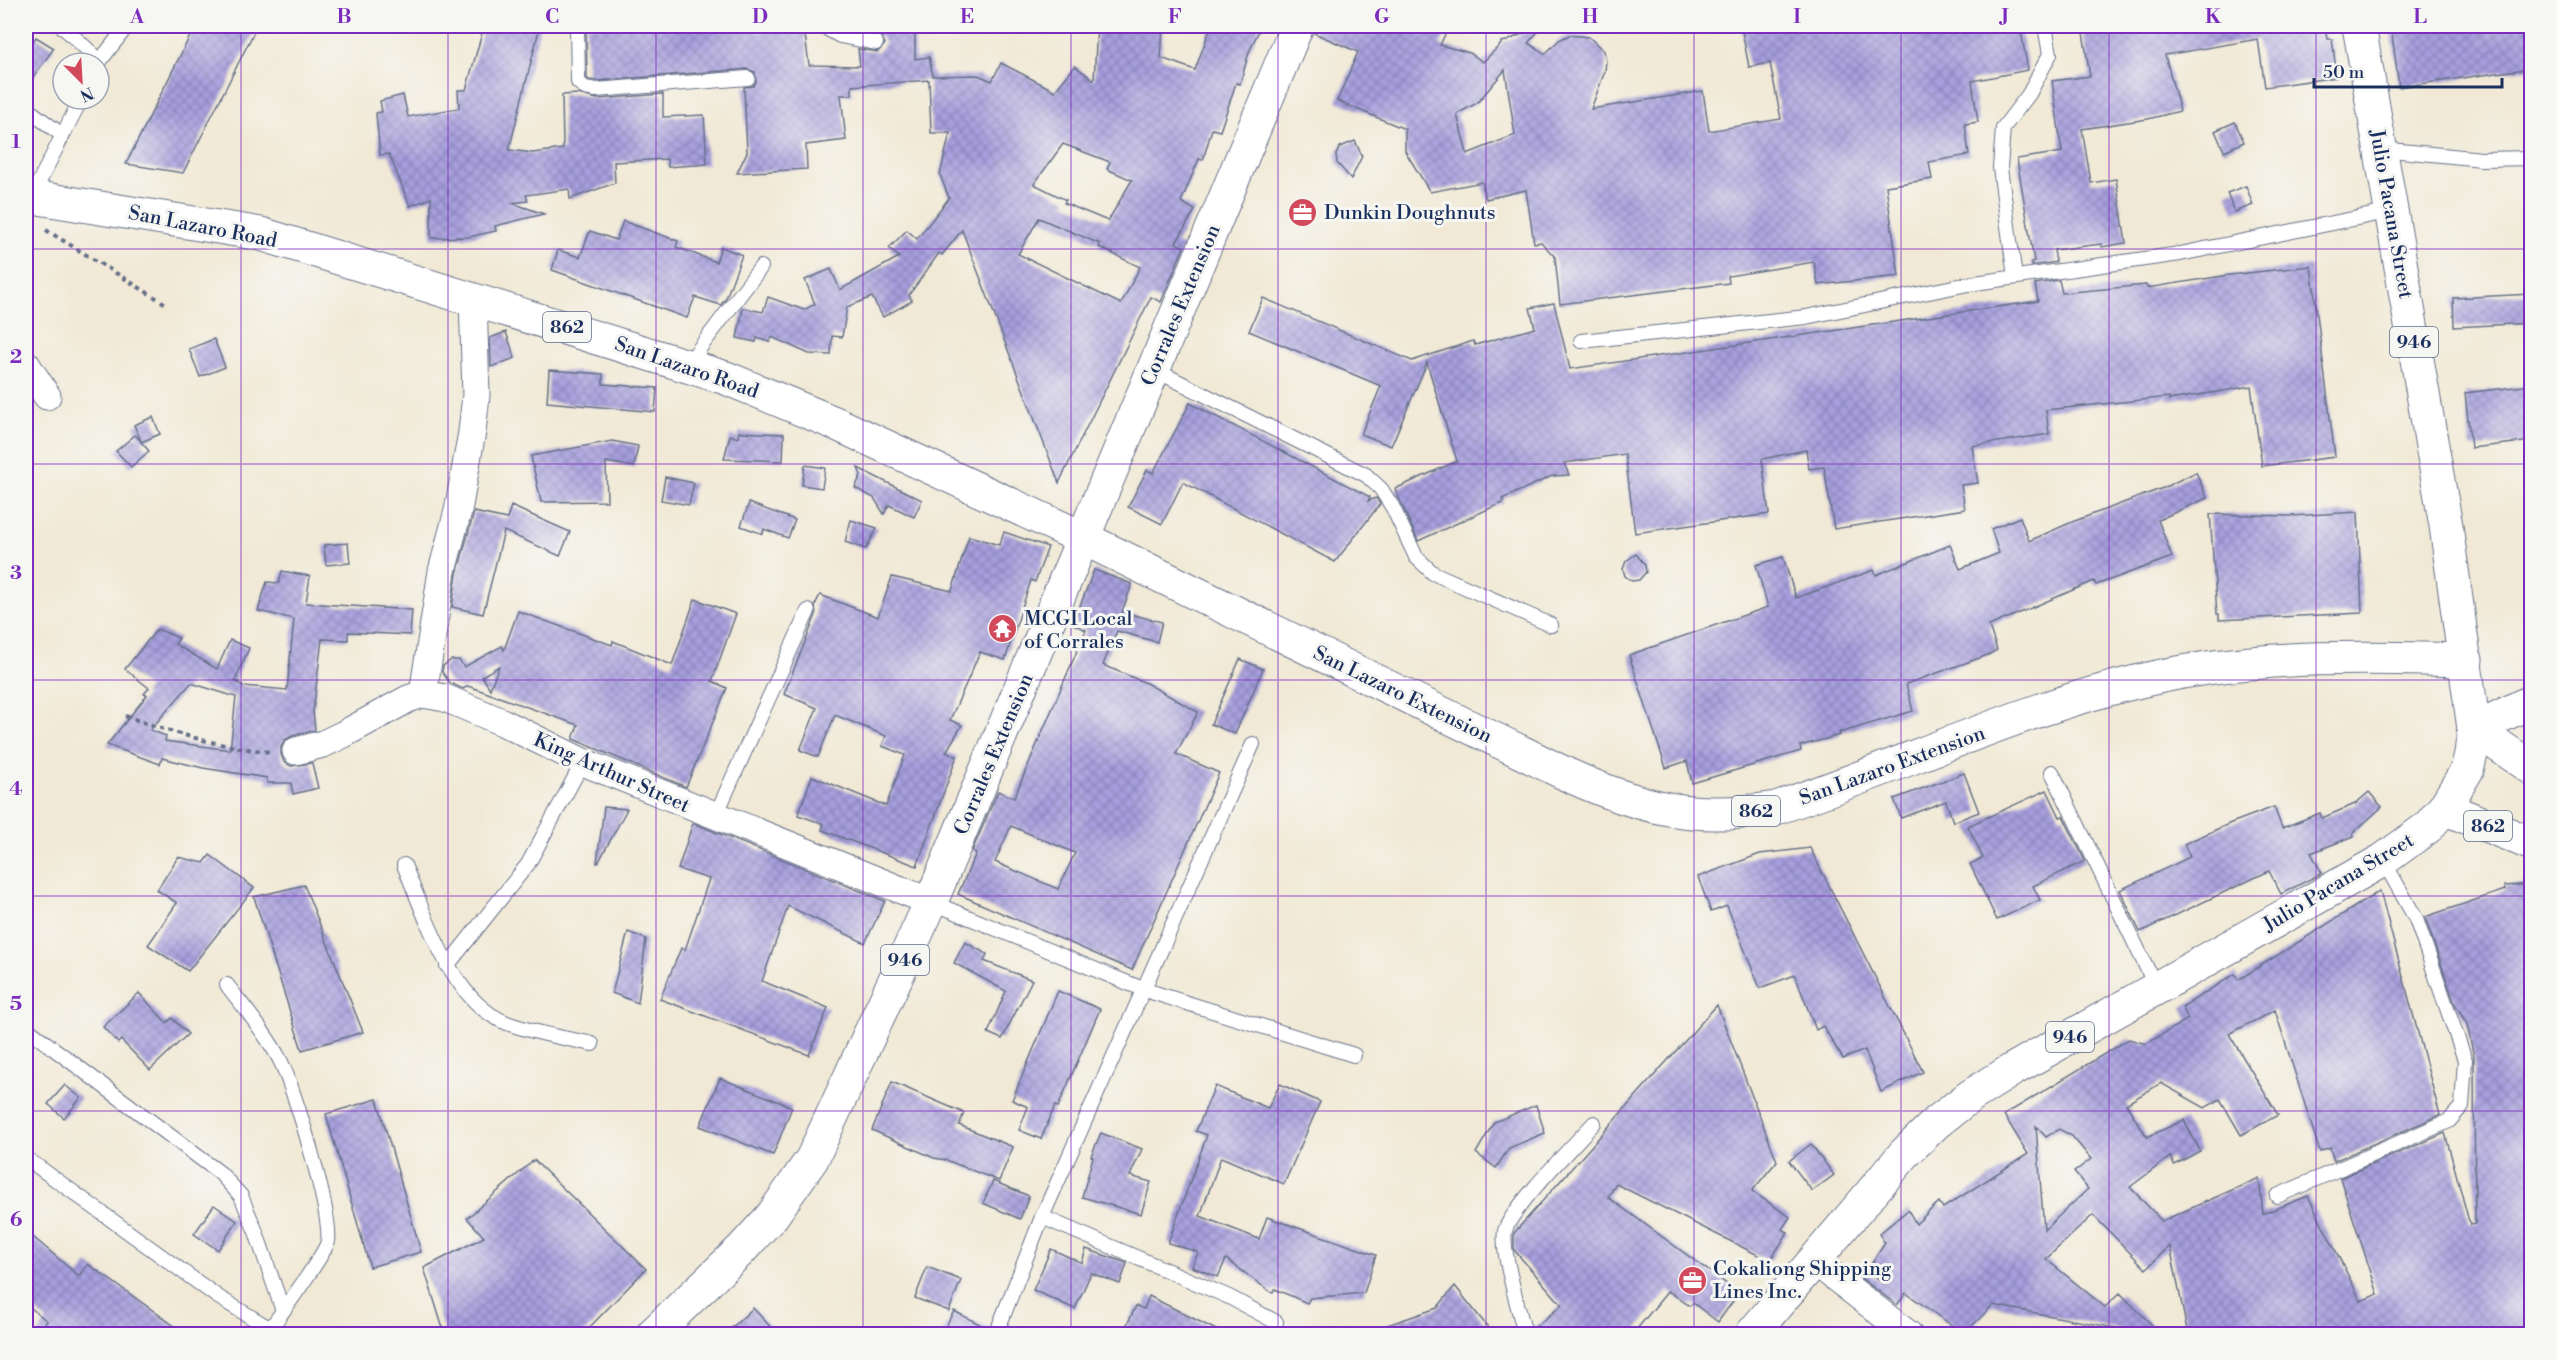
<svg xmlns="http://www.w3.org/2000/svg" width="2557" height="1360" font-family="'Libre Bodoni',serif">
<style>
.building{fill:url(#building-cross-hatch);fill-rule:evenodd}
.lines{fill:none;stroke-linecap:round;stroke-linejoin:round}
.service-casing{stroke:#667088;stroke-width:16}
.minor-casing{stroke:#667088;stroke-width:29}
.secondary-casing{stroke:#667088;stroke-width:35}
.primary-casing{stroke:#667088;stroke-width:35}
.path{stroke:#667088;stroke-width:4;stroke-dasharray:4.5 4.5;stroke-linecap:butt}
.service{stroke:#fff;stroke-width:14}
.minor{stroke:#fff;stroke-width:27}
.secondary{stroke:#fff;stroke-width:33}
.primary{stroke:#fff;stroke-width:33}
.grid{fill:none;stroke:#7b2cbf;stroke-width:1.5;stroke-opacity:0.55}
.labels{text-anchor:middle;stroke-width:6;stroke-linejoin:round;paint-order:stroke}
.shield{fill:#f6f6f2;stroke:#5d6b8a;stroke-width:1.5}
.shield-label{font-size:18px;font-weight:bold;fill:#1b2f5e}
.poi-label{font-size:20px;fill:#1b2f5e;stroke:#f6f6f2;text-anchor:start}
.street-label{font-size:20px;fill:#1b2f5e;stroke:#f6f6f2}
.neatline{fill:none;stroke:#7b2cbf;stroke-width:2}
.grid-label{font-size:20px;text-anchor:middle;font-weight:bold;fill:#7b2cbf}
</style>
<defs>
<pattern id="building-cross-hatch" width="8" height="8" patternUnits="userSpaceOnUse" patternTransform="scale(1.5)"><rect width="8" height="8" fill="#a89fde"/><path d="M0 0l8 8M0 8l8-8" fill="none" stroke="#8882b7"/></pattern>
</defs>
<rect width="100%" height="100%" fill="#f6f6f2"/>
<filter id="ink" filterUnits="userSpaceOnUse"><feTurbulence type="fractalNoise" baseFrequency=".0167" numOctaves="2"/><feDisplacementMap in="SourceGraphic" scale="12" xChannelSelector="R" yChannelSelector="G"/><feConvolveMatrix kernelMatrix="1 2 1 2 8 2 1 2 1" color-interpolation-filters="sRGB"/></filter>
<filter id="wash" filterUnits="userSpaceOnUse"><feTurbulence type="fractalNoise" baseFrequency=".008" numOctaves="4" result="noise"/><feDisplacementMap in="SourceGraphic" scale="24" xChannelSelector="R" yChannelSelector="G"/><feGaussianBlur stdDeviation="1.35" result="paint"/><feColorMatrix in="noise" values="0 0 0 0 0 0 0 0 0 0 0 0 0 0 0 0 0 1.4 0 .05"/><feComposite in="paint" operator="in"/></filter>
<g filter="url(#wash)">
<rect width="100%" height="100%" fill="#f1e9d5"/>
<g id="blocks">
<g class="building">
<path d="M195,26H257L183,173L126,164Z"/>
<path d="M484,26H540L509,150L533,153L563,149L562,95L578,94L597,99L663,94V117L704,115L707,164L668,167L667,159L614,162L615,183L570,199L569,189L526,195L528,201L512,203L544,214L495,226L496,231L468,237L431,238V198L410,206L389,154L380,155L376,113L382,112L380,101L403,95L408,117L459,108L458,90H466Z"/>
<path d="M586,26H757V32L804,27L809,65L860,66L858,49L878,52L885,44L881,36L858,30V26H915V59L929,57L933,76L978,75L992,81L1001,63L1055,91L1075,66L1094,80L1097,26H1163L1161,58L1195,70L1211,26H1261L1249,52L1240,84L1236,83L1220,131L1212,129L1203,160L1199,159L1181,202L1195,210L1176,243L1184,247L1164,295L1161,302L1151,297L1059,483L962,230L942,255L939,253L909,295L912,301L883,317L872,297L847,307L842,337L832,336L831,355L809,354L772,337L770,342L757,338L756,342L737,338L743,308L763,312L768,297L804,310L815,304L805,280L831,269L840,290L899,257L889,248L907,230L917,239L949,198L940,175L950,133H931L929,80L852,86V95H841L846,140L806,145L807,169L737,173L747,152L744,87L753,86L756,82L755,72L747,69L596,81L589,80L587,78ZM1063,144L1110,162L1107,169L1132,180L1108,221L1064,203L1066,200L1034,184ZM1039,218L1100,244L1099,247L1140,267L1121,304L1018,254Z"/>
<path d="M1315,26H1449L1440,45L1470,53L1483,62L1501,44V42L1507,41L1539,26H1543L1528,43L1545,54L1559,40L1569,35L1589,37L1604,51L1606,61L1605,71L1591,109L1703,91L1709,131L1781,119L1770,63L1749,67L1741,26H2020L2028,70L1972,81L1978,122L1965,124L1969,155L1929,162L1932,179L1886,186L1899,276L1818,285L1814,262L1728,276L1729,283L1560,304L1555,257L1541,242L1534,243L1526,190L1486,199L1482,182L1430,192L1405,151V129L1337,101L1358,52L1314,33ZM1505,70L1515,135L1467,154L1457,114L1477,103Z"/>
<path d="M2082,26H2325L2327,39H2332L2337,77L2265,87L2258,39L2165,55L2180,111L2148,119L2082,129L2091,183L2116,179L2126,243L2102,247L2101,244L2054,250L2056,262L2032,266L2031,262L2034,261L2017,159L2062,152L2052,81L2090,76Z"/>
<path d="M2404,26H2532V68L2399,87L2391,27Z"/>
<path d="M36,37L54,48L26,87V52Z"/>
<path d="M2235,122L2244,142L2224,151L2215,131Z"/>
<path d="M1355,141L1362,156L1351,179L1337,163L1336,155L1340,147Z"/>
<path d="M2246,186L2253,205L2234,212L2227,193Z"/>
<path d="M623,221L678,241L676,247L716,262L721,247L742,255L726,298L721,305L695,297L687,318L552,270L558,250L580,257L590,231L616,240Z"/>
<path d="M2311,266L2335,457L2262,466L2251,386L2169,400V397L2046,410L2049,434L1972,446L1978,483L1961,485L1965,509L1834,529L1824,467L1809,469L1806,450L1762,459L1769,514L1635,533L1625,454L1564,463L1569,475L1552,476L1502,499L1504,502L1418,541L1395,489L1457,461L1427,363L1391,446L1361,434L1381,386L1249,331L1263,298L1412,361L1473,341L1475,345L1535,328L1530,308L1554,303L1570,369L2038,301L2035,284L2059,280L2062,293L2146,285L2147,288L2229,275Z"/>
<path d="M2532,294V323L2454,327L2453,298Z"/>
<path d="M506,332L515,358L491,367L490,338Z"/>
<path d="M214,339L225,367L200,377L189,349Z"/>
<path d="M549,370L603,374V384L657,388L655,412L547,402Z"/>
<path d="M2532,385V441L2471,448L2465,393Z"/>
<path d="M1190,403L1370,497L1368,501L1376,498L1380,504L1335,562L1183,482L1162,524L1128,507L1147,470L1153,473Z"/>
<path d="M153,417L160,434L141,442L149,451L131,467L116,451L135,435L141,441L134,425Z"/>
<path d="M739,432L784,434L783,461L724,459L730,435L738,438Z"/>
<path d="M612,441L638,446L634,467L606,462L607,501L541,502L531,456Z"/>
<path d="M805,465L825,468L822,488L802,485Z"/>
<path d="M858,468L922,500L914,517L889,505L884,514L874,498L855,488L861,475Z"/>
<path d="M2196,472L2207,498L2158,520L2172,557L2096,585L2094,581L1989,626L1997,650L1988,655L1906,684L1913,711L1839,733L1840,735L1800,746L1801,751L1692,783L1687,761L1666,768L1629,655L1768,607L1756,565L1783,557L1796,598L1874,570L1876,575L1950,545L1960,569L1999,553L1991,529L2020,517L2029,541L2072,522L2163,488Z"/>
<path d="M665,477L694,483L689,505L661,500Z"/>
<path d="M749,503L795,520L788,538L764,529L763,534L741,526Z"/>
<path d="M511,506L570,532L560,556L504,531L483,614L452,607L457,574L474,512L507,519Z"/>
<path d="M2358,512L2362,613L2219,620V614H2217L2210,514L2291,516Z"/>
<path d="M851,520L877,528L866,549L845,542Z"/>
<path d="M1004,532L1048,547L1035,582L1031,580L1005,660L980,652L950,720L962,725L946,752L957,756L917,866L822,830L824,824L798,815L812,776L886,806L905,755L882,746L886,736L835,715L818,757L800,750L817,708L784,694L816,615L815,605L820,595L878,617L892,577L952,591L969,536L999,545Z"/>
<path d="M348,543L350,563L326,565L324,545Z"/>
<path d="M1636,554L1645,565L1646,572L1639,580L1632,581L1625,576L1623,569L1626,561Z"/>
<path d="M1094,570L1132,584L1122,612L1162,622L1157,642L1117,631L1103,665L1146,683L1198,712L1176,754L1219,773L1132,970L958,894L976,853L972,851L998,791L1014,798L1086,630L1073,624ZM1011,826L1075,853L1058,889L995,862Z"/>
<path d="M282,571L310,576L306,603L412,610L410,635L348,632V640L322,639L313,712L315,730L292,736L285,740L281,747V754L284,762L291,766L312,763L318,788L293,794L291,783H267V778L203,768L162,758L160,764L107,745L147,695L144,694L149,688L125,669L157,629L179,638L175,644L217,669L230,640L249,648L235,681L243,686L287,690L294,619L258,611L267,582L279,583ZM191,683L236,697L230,750L165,741L166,736L150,730Z"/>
<path d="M695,599L736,614L712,681L727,688L686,787L573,739L578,725L468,686L463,689L450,683L442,672L443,666L451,660H459L464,667L502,646L504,650L518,611L612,645L613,641L672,665ZM499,666L490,689L482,676Z"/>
<path d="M1240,659L1263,669L1235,734L1211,724Z"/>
<path d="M1964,773L1979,812L1953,822L1946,801L1901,818L1894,799Z"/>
<path d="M2047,790L2060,817L2063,816L2085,861L2033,886L2040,900L1997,920L1970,864L1983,858L1968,826Z"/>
<path d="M2369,792L2382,807L2353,833L2354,836L2311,853L2322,873L2281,894L2269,871L2140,932L2120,890L2190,857L2184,844L2231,823L2274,807L2282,828L2320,813L2322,818L2355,804Z"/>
<path d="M604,807L627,809L598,863H597Z"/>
<path d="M693,823L885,901L865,943L788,906L762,981L828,1008L809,1055L660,999L681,948L685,950L709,879L678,869Z"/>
<path d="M1810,848L1923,1072L1881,1092L1865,1050L1843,1059L1823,1026L1816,1030L1795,975L1760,988L1727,906L1711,912L1698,877L1760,854Z"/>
<path d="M210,855L254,888L188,971L148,945L177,903L157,890L178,857L204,863Z"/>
<path d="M2532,884V1335H2188L2170,1246L2146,1269L2093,1215L2046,1259L2105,1307L2120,1293L2162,1335H2116L2121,1329L1993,1305L1964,1334L1906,1293L1897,1305L1861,1278L1866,1271L1884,1284L1870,1266L1885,1243L1879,1234L1908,1210L1916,1224L1939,1202L1943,1208L2028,1154L2004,1115L2129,1039L2146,1044L2188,1019L2182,1007L2235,974L2238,980L2380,891L2440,1115L2334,1161L2330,1148L2320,1152L2275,1010L2229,1034L2278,1115L2241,1135L2220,1099L2205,1108L2161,1083L2126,1104L2147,1137L2184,1120L2200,1151L2174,1165L2170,1157L2130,1187L2162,1221L2259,1178L2263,1214L2308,1196L2361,1301L2378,1294L2340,1178L2445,1133L2470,1225L2475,1224L2474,1057L2467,1024L2455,1004L2425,917L2505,890L2504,886ZM2036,1126L2046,1137L2059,1129L2072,1136L2091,1159L2074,1172L2088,1189L2044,1230Z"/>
<path d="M304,885L363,1032L302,1050L254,897Z"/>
<path d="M628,932L646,939L638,1003L612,993Z"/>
<path d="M965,942L987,954L984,961L1032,980L1002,1039L988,1033L1006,991L954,963Z"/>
<path d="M1058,991L1100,1009L1058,1107L1055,1106L1041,1139L1019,1130L1028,1107L1012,1100Z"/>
<path d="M139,993L167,1023L172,1018L188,1034L150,1070L121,1040L118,1043L103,1027Z"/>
<path d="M1717,1005L1777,1161L1752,1191L1790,1217L1782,1229L1788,1232L1770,1261L1616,1184L1608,1197L1739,1293L1718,1322L1693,1303L1690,1306L1668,1291L1632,1335H1538L1535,1327L1562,1305L1514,1250V1233Z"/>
<path d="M720,1078L792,1107L773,1155L700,1126Z"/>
<path d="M892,1082L964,1113L959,1125L1013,1147L999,1181L946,1160L934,1158L872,1130Z"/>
<path d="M1280,1084L1320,1102L1284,1184L1221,1157L1200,1216L1259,1239L1267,1217L1376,1255L1364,1293L1310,1298L1307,1303L1275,1289L1272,1293L1226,1259L1218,1277L1192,1267L1198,1252L1168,1243L1207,1135L1196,1131L1215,1086L1268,1108Z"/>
<path d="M65,1085L81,1098L64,1118L48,1104Z"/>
<path d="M377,1099L421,1252L370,1267L326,1114Z"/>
<path d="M1536,1105L1545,1133L1509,1148L1496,1168L1476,1153L1494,1122Z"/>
<path d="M1101,1133L1142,1149L1130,1176L1151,1182L1141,1214L1082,1197L1093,1157L1091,1156Z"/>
<path d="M1811,1144L1834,1175L1812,1191L1789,1161Z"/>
<path d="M534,1160L646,1269L582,1335H445L424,1268L484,1237L467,1218Z"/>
<path d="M993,1181L1029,1196L1020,1219L983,1203Z"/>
<path d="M214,1205L237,1221L218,1250L194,1234Z"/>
<path d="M26,1231L79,1276L88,1264L187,1335H37L47,1321L26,1304Z"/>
<path d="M1051,1249L1082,1263L1086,1249L1127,1263L1120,1284L1091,1273L1075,1309L1033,1290Z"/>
<path d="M927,1267L961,1280L949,1311L915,1298Z"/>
<path d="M1455,1286L1494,1335H1370V1331L1437,1308Z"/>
<path d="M1149,1296L1226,1335H1122L1136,1306L1144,1309Z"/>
<path d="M753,1308L778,1335H724Z"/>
<path d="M954,1311L989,1329L991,1335H941Z"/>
</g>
</g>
</g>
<g filter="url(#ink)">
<use href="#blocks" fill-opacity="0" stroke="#667088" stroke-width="1.5"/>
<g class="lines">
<defs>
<g id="service">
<path d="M62,26L100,61L99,63"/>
<path d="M577,26L578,82L585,88L596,90L748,78"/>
<path d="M822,26L840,36L876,43"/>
<path d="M100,61L127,26"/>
<path d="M26,108L62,135"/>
<path d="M2381,149L2482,159L2532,158"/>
<path d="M32,196L81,99"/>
<path d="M2015,277L2000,168L2003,128L2029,94L2050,54L2045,26"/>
<path d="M1581,341L1806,317L1968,284L2180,254L2392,211"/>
<path d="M687,365L761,267"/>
<path d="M1153,369L1366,475L1381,489L1393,508L1416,557L1433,573L1551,625"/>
<path d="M2052,772L2157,989"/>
<path d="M715,817L808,611"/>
<path d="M404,865C426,916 451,1002 507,1023C534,1033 564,1038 592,1044"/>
<path d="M931,902L1145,990L1354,1055"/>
<path d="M447,966L528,864L583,762"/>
<path d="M227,985C245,1009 266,1033 280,1060C294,1087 332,1214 328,1241C326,1253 280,1315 270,1329"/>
<path d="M26,1028L220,1173L241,1196L256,1232L283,1311"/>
<path d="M26,1158L218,1297L279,1334"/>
<path d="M2277,1196L2449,1121L2462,1106L2465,1060L2416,919L2383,860"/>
<path d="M1042,1217L1229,1297L1276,1322"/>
<path d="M998,1329L1042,1217L1253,744"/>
<path d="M1529,1334L1523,1327C1518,1306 1501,1250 1505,1231C1511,1208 1575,1144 1594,1123"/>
</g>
<g id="minor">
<path d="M26,364L47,396"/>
<path d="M423,694L442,571L458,511L472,432L476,395L473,298"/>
<path d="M296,751L323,744L344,734L408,699L423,694L445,698L502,722L583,762L931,902"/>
<path d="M1814,1261L1908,1334"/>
</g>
<g id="secondary">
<path d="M1083,538L1297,26"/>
<path d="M2474,729L2532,701"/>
</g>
<g id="primary">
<path d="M26,196L261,234L726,378L837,424L1083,538L1570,776C1643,809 1695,821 1776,808C1908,764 2035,701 2172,674C2268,655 2368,657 2466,660"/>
<path d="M2474,729L2532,768"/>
<path d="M2444,808L2532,844"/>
<path d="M653,1334L741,1250L772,1216L812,1159L931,902L1083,538"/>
<path d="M1752,1334L1905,1153L1937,1122L1969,1097L2012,1070L2383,860L2428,827L2444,808L2467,770L2471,754L2474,729L2446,526L2359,26"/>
</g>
</defs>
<use href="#service" class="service-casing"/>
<use href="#minor" class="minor-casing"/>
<use href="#secondary" class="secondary-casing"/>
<use href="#primary" class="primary-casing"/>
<g class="path">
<path d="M46,230L166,304"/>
<path d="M125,716C173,733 220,747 271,752"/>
</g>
<use href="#service" class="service"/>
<use href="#minor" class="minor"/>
<use href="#secondary" class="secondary"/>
<use href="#primary" class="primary"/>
</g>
</g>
<path class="grid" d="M241,26V1334M448,26V1334M656,26V1334M863,26V1334M1071,26V1334M1278,26V1334M1486,26V1334M1694,26V1334M1901,26V1334M2109,26V1334M2316,26V1334M26,249H2532M26,464H2532M26,680H2532M26,896H2532M26,1111H2532"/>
<defs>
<symbol id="office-disc" viewBox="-11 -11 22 22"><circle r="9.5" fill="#d1495b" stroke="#f6f6f2"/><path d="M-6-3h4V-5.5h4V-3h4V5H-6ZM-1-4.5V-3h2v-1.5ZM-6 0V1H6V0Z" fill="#fff"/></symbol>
<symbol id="temple-disc" viewBox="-11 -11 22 22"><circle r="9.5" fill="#d1495b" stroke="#f6f6f2"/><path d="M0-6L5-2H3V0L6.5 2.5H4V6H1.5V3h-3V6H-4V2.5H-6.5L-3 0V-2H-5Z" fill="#fff"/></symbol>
</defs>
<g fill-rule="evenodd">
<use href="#office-disc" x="1286" y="196" width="33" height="33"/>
<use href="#temple-disc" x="986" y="612" width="33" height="33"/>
<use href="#office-disc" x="1676" y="1264" width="33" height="33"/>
</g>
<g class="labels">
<g class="shield">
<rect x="543" y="312" width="48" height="30" rx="4.5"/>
<rect x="2390" y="327" width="48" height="30" rx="4.5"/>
<rect x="1732" y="796" width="48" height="30" rx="4.5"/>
<rect x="2464" y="811" width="48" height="30" rx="4.5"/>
<rect x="881" y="945" width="48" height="30" rx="4.5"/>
<rect x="2046" y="1022" width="48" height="30" rx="4.5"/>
</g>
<g class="shield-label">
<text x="567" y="333">862</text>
<text x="2414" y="348">946</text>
<text x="1756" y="817">862</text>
<text x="2488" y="832">862</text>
<text x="905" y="966">946</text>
<text x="2070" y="1043">946</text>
</g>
<g class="poi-label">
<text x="1324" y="219">Dunkin Doughnuts</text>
<text x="1024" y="625">MCGI Local<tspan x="1024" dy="23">of Corrales</tspan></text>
<text x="1713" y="1275">Cokaliong Shipping<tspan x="1713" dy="23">Lines Inc.</tspan></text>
</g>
<g class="street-label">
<text transform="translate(2392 214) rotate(80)" y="7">Julio Pacana Street</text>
<text transform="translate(203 226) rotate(11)" y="7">San Lazaro Road</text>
<text transform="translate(1180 305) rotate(-67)" y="7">Corrales Extension</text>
<text transform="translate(687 367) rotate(19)" y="7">San Lazaro Road</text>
<text transform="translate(1403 694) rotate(26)" y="7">San Lazaro Extension</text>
<text transform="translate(993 754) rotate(-67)" y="7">Corrales Extension</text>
<text transform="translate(1892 765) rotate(-20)" y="7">San Lazaro Extension</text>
<text transform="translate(612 772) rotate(24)" y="7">King Arthur Street</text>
<text transform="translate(2338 882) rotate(-31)" y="7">Julio Pacana Street</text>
</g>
</g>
<rect width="2557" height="1360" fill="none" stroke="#f6f6f2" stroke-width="66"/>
<g transform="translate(81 81) rotate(156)"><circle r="28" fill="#f6f6f2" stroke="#9ea6b7" stroke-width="1.5"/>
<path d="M0-4.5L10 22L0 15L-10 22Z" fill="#d1495b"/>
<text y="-9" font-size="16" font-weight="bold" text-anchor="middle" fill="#1b2f5e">N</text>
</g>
<path d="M2314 78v9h188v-9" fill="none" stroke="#1b2f5e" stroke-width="3"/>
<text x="2323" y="78" font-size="18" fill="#1b2f5e" stroke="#f6f6f2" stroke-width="4.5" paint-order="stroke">50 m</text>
<rect x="33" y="33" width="2491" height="1294" class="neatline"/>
<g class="grid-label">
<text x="137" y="23">A</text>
<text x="344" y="23">B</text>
<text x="552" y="23">C</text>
<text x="760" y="23">D</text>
<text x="967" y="23">E</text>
<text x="1175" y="23">F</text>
<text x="1382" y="23">G</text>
<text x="1590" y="23">H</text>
<text x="1797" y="23">I</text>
<text x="2005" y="23">J</text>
<text x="2213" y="23">K</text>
<text x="2420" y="23">L</text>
<text x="16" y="148">1</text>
<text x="16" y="363">2</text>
<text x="16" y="579">3</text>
<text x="16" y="795">4</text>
<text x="16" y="1010">5</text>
<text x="16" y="1226">6</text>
</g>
</svg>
